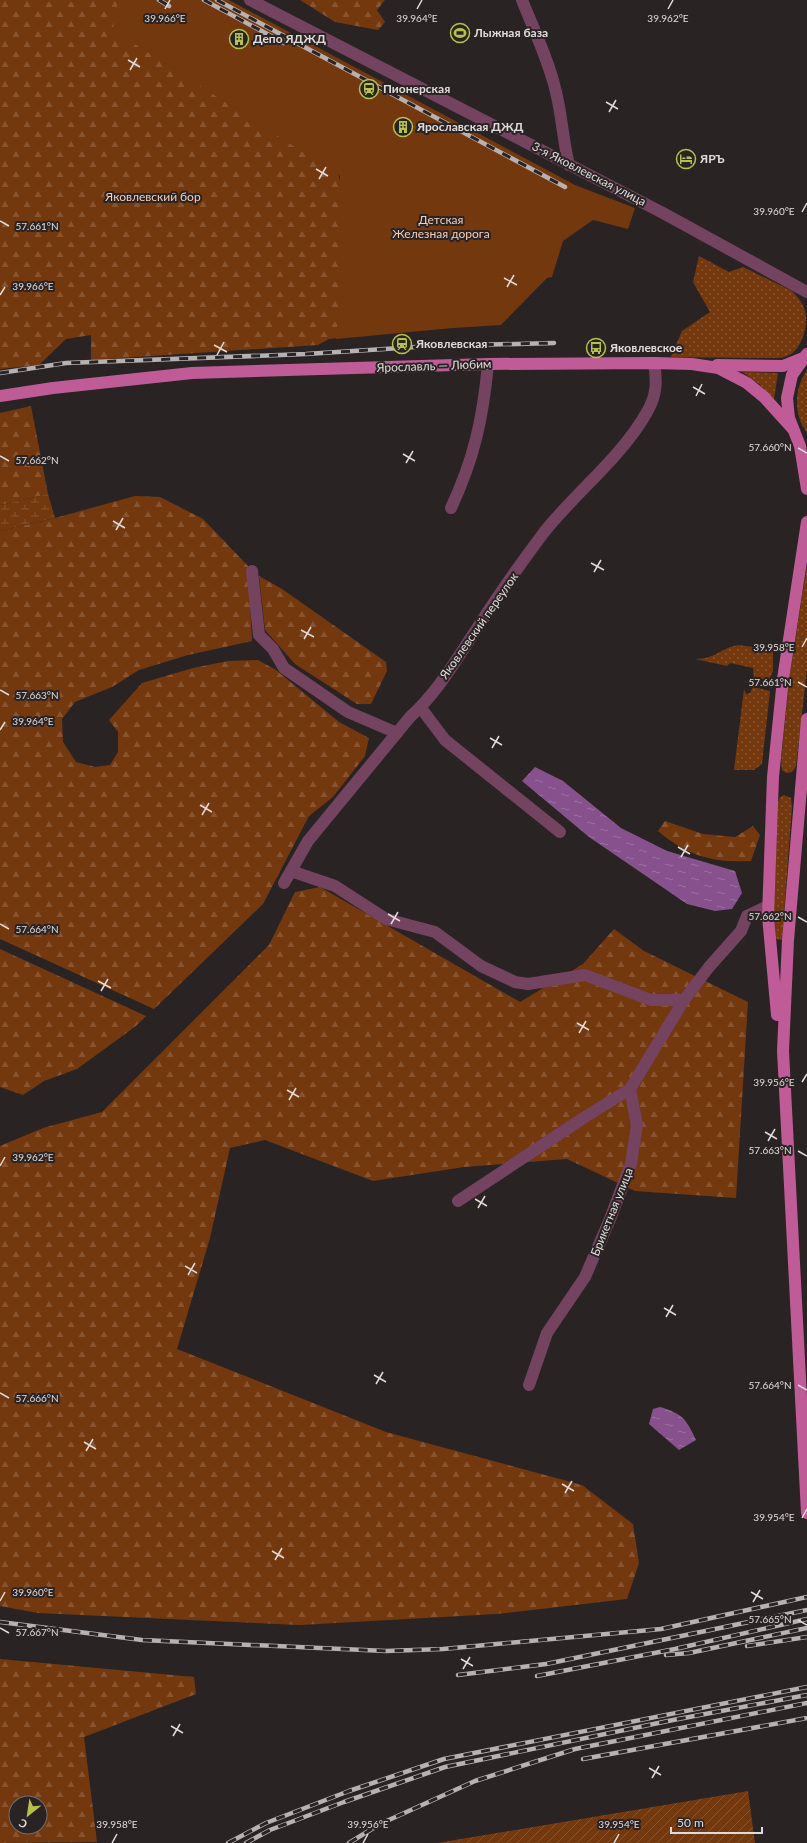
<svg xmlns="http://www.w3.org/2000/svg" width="807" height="1843" font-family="Lato,sans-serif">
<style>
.grass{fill:url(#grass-dots)}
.forest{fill:url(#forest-firs);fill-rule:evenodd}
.wetland{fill:url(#wetland-marsh)}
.park{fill:#74380e}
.garden{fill:url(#garden-furrows)}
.water{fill:url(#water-ripples)}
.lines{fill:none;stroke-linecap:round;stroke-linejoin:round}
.minor{stroke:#73435f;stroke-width:12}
.major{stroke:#bf5c98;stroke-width:12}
.rail-casing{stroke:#b7b1b2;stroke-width:4.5}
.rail{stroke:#2a2324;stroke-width:3;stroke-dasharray:9;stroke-linecap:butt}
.ticks{fill:none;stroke:#e0dbdb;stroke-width:1.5}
.labels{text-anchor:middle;stroke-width:4;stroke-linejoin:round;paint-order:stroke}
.poi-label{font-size:12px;font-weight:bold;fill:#e0dbdb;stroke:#2a2324;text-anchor:start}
.street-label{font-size:12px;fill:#e0dbdb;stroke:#2a2324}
.park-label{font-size:12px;fill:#f8ceb8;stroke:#2a2324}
.ticks-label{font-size:10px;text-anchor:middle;fill:#e0dbdb;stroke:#2a2324;stroke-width:4;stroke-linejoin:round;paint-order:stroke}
</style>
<defs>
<pattern id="grass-dots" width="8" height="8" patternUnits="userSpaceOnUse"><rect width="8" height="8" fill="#74380e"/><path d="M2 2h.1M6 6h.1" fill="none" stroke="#885430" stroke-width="1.8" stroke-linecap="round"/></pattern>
<pattern id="forest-firs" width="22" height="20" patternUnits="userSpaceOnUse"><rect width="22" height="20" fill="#74380e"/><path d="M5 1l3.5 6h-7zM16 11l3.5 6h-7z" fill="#885430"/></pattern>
<pattern id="wetland-marsh" width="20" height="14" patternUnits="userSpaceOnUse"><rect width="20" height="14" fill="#74380e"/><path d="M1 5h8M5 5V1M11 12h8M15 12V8" fill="none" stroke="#885430"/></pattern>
<pattern id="garden-furrows" width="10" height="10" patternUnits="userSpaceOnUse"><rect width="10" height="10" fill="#74380e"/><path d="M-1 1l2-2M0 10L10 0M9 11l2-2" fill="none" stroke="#885430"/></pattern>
<pattern id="water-ripples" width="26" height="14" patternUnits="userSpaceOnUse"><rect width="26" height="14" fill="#86518d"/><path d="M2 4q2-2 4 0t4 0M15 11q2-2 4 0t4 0" fill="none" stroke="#9c72a2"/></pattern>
</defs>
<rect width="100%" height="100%" fill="#2a2324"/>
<g class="grass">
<path d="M699,256L729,272L743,267L792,291C799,298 805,306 806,316C807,328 801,350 789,355C786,357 781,358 777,358L671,357L682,331L710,312L693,282Z"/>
<path d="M807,370V433C793,414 794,389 807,370Z"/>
<path d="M742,372L778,373L774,399L759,384Z"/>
<path d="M807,565V669L796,766L792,772L786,773L782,770L781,762L789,680Z"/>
<path d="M739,645L773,650V671L770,678L754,680L753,668L730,663L727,666L695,659C717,659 721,647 739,645Z"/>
<path d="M753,687L770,691L762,764L754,770H734L744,689L746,694L750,693Z"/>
<path d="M784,795L791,798L792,807L782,940L776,939L774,906L778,803L780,797Z"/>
</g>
<g class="forest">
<path d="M0,0H119L338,173L378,333L329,339L318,345L91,360V335L66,339L39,365L0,369Z"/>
<path d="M300,0H385L377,10L385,22L378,30L335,22Z"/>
<path d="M31,406L48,494L0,505V413Z"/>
<path d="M135,496L160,497L203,519L248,566L252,641L188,655L139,670L112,687L75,702L62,719L63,742L76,762L95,767L110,765L118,752V732L109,720L142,683L193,668L228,661L258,660L276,670L339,722L369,738L365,756L333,797L309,816L263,904L154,1009L0,939V531L55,518Z"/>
<path d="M259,576L282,589L386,662L387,671L371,704H357L295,664L265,630Z"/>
<path d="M665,821L703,834L735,837L753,826L760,835L751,861C713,863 687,856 658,831Z"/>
<path d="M320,887L520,1002L583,964L614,929L644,951L748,1002L736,1198L635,1191L567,1159L464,1167L373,1181L265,1140L230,1148L210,1238L177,1349L386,1432L582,1485L633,1524L639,1563L627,1599L496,1614L300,1625L38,1613L0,1606V1146L43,1128L102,1112L269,945L295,892Z"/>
<path d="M0,949L146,1016L136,1026L77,1069L44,1081L23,1095L0,1087Z"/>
<path d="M0,1659L194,1677L196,1694L84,1737L97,1842L0,1843ZM16,1803H40V1827H16Z"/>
</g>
<path class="wetland" d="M48,494L55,518L0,531V505Z"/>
<path class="park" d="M118,0H229L575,185L635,208L628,229L593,220L563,241L552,277L547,278L501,325L453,328L336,339L340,297V176L113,30Z"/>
<path class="garden" d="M748,1791L755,1843H437Z"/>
<g class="water">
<path d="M535,767L563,781L621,828L667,851L735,871L742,893L732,909L715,911L687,904L589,837L522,781Z"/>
<path d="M660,1407C683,1414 686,1419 696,1440L679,1450L649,1424L653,1409Z"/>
</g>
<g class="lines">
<g class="minor">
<path d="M250,0L663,213L807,292"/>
<path d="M522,0C534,30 549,61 556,92C562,116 563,141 569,165"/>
<path d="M451,508C474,459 483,418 488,364"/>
<path d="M252,571L259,635L273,649L284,668L348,712L397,733"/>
<path d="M421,708L445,740L560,832"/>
<path d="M291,871L335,886L386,919L435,932L481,966L515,982L528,984L585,975L651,1000H684"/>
<path d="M284,883L308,841L410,717C437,693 456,660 476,630C497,597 521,563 545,531C578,490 621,458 647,412C657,395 657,381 654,363"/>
<path d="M458,1201L585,1117L630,1089"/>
<path d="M529,1385L547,1333L585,1277L610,1219L631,1164L637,1125L630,1089L684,1000L709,967L741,931L747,916L768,906"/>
</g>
<g class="major">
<path d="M807,354L792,375L787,398L789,418L800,446L807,489"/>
<path d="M717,365L783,366L803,358"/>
<path d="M0,396L53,388L192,373L488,364L654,363L692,364L718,368L747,383L764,397L792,428"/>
<path d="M807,719L788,940L783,1051L807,1513"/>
<path d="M777,1015L768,916L773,777L783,679L807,522"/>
</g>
<defs>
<g id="rail">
<path d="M159,0L169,6"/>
<path d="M204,0L284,43"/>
<path d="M217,0L565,187"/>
<path d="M0,373L66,363L306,354L432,346L554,343"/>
<path d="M0,1622L142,1640L386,1651L443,1649L661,1629L807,1597"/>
<path d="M747,1646L807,1637"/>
<path d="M666,1655L689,1653L807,1628"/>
<path d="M458,1675L546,1664L807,1610"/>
<path d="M537,1676L675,1649L807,1619"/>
<path d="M583,1759L807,1718"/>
<path d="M228,1843L266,1823L349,1791L444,1759L807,1687"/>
<path d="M246,1843L270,1830L344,1802L445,1767L673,1720L807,1695"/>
<path d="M349,1843L380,1824L475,1781L575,1749L807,1703"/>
</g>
</defs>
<use href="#rail" class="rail-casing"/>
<use href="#rail" class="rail"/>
</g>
<path class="ticks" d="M165,9L170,0M417,9L422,0M668,9L673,0M128,60L140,67M130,70L137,58M606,102L618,109M609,112L616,100M316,169L328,176M319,179L326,167M802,212L807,203M0,221L9,226M504,278L517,285M507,287L514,275M0,295L5,287M214,345L227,352M217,355L224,342M693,387L705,394M696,396L702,384M798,448L807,453M403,454L415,461M0,456L9,461M406,463L413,451M113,521L125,528M116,530L123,518M591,563L604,570M594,572L601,560M301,630L314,637M304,639L311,627M802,647L807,638M798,682L807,687M0,690L9,695M0,730L5,722M490,738L502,745M492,748L499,736M200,805L212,812M202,815L209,803M678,847L690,854M681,857L688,845M388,914L400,921M798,917L807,922M0,924L9,929M391,924L398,912M98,981L111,988M101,991L108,979M577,1023L589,1030M579,1033L586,1021M802,1082L807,1074M287,1090L299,1097M289,1100L296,1088M765,1132L777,1139M768,1141L775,1129M798,1151L807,1156M0,1166L5,1157M475,1199L487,1206M478,1208L485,1196M185,1266L197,1273M188,1275L195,1263M664,1308L676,1315M666,1317L673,1305M374,1375L386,1382M376,1384L383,1372M798,1385L807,1390M0,1393L9,1398M84,1442L96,1449M86,1451L93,1439M562,1484L574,1491M565,1493L572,1481M802,1518L807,1509M272,1551L284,1558M275,1560L282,1548M751,1592L763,1599M0,1601L5,1592M753,1602L760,1590M798,1620L807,1625M0,1628L9,1633M461,1659L473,1666M463,1669L470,1657M171,1726L183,1733M173,1736L180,1724M649,1768L661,1775M652,1778L659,1766M112,1843L117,1834M363,1843L368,1834M614,1843L619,1834"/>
<defs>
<symbol id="stadium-ring" viewBox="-11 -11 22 22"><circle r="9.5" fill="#2a2324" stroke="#b4c24a" stroke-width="1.5"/><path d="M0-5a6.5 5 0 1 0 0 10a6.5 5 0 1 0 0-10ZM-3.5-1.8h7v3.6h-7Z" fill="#b4c24a"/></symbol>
<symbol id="building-ring" viewBox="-11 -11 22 22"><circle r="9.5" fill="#2a2324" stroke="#b4c24a" stroke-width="1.5"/><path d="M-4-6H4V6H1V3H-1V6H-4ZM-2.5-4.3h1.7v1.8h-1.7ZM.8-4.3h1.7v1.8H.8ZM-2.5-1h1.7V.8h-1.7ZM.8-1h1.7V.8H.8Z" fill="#b4c24a"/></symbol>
<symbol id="station-ring" viewBox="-11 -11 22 22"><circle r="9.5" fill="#2a2324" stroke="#b4c24a" stroke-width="1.5"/><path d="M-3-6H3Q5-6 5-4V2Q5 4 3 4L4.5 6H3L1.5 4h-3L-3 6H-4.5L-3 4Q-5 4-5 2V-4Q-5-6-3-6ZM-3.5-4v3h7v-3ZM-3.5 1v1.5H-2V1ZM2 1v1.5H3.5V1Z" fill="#b4c24a"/></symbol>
<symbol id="hotel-ring" viewBox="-11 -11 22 22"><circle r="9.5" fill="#2a2324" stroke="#b4c24a" stroke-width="1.5"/><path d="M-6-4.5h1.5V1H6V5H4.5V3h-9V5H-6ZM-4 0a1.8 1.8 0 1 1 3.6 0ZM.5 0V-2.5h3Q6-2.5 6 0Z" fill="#b4c24a"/></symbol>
<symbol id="bus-ring" viewBox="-11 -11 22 22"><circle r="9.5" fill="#2a2324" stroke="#b4c24a" stroke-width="1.5"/><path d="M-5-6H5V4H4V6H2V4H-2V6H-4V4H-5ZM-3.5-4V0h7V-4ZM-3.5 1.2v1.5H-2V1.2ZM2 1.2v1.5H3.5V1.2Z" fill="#b4c24a"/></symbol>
</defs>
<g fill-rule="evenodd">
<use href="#stadium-ring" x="449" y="22" width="22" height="22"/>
<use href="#building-ring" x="228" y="28" width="22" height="22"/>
<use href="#station-ring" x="358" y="78" width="22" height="22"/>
<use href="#building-ring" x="392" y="116" width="22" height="22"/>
<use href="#hotel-ring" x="675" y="148" width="22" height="22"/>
<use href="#station-ring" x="391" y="333" width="22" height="22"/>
<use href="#bus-ring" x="585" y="337" width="22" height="22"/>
</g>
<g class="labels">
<g class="poi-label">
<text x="474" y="37">Лыжная база</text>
<text x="253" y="43">Депо ЯДЖД</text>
<text x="383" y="93">Пионерская</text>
<text x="417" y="131">Ярославская ДЖД</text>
<text x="700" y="163">ЯРЪ</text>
<text x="416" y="348">Яковлевская</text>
<text x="610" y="352">Яковлевское</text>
</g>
<g class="street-label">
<text transform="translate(589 174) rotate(27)" y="4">3-я Яковлевская улица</text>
<text transform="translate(434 366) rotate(-2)" y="4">Ярославль — Любим</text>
<text transform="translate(479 626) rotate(-55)" y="4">Яковлевский переулок</text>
<text transform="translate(612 1212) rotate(-68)" y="4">Брикетная улица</text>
</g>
<g class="park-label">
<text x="153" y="201">Яковлевский бор</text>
<text x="441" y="224">Детская<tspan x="441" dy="14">Железная дорога</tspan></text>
</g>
</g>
<g class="ticks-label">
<text x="165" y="22">39.966°E</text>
<text x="417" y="22">39.964°E</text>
<text x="668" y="22">39.962°E</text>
<text x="774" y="215">39.960°E</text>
<text x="37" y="230">57.661°N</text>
<text x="33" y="290">39.966°E</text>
<text x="770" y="451">57.660°N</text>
<text x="37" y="464">57.662°N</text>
<text x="774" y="651">39.958°E</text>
<text x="770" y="686">57.661°N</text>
<text x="37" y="699">57.663°N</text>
<text x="33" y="725">39.964°E</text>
<text x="770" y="920">57.662°N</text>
<text x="37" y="933">57.664°N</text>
<text x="774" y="1086">39.956°E</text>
<text x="770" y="1154">57.663°N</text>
<text x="33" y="1161">39.962°E</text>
<text x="770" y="1389">57.664°N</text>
<text x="37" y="1402">57.666°N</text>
<text x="774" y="1521">39.954°E</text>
<text x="33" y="1596">39.960°E</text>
<text x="770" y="1623">57.665°N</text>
<text x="37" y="1636">57.667°N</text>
<text x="117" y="1828">39.958°E</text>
<text x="368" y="1828">39.956°E</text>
<text x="619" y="1828">39.954°E</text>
</g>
<g transform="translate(28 1815) rotate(210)"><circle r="19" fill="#2a2324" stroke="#736d6d"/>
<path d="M0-3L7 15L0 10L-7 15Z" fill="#b4c24a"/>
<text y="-6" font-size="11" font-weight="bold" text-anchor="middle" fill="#e0dbdb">С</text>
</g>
<path d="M671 1827v6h91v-6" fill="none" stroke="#e0dbdb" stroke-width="2"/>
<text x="677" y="1827" font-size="12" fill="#e0dbdb" stroke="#2a2324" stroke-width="3" paint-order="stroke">50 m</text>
</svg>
